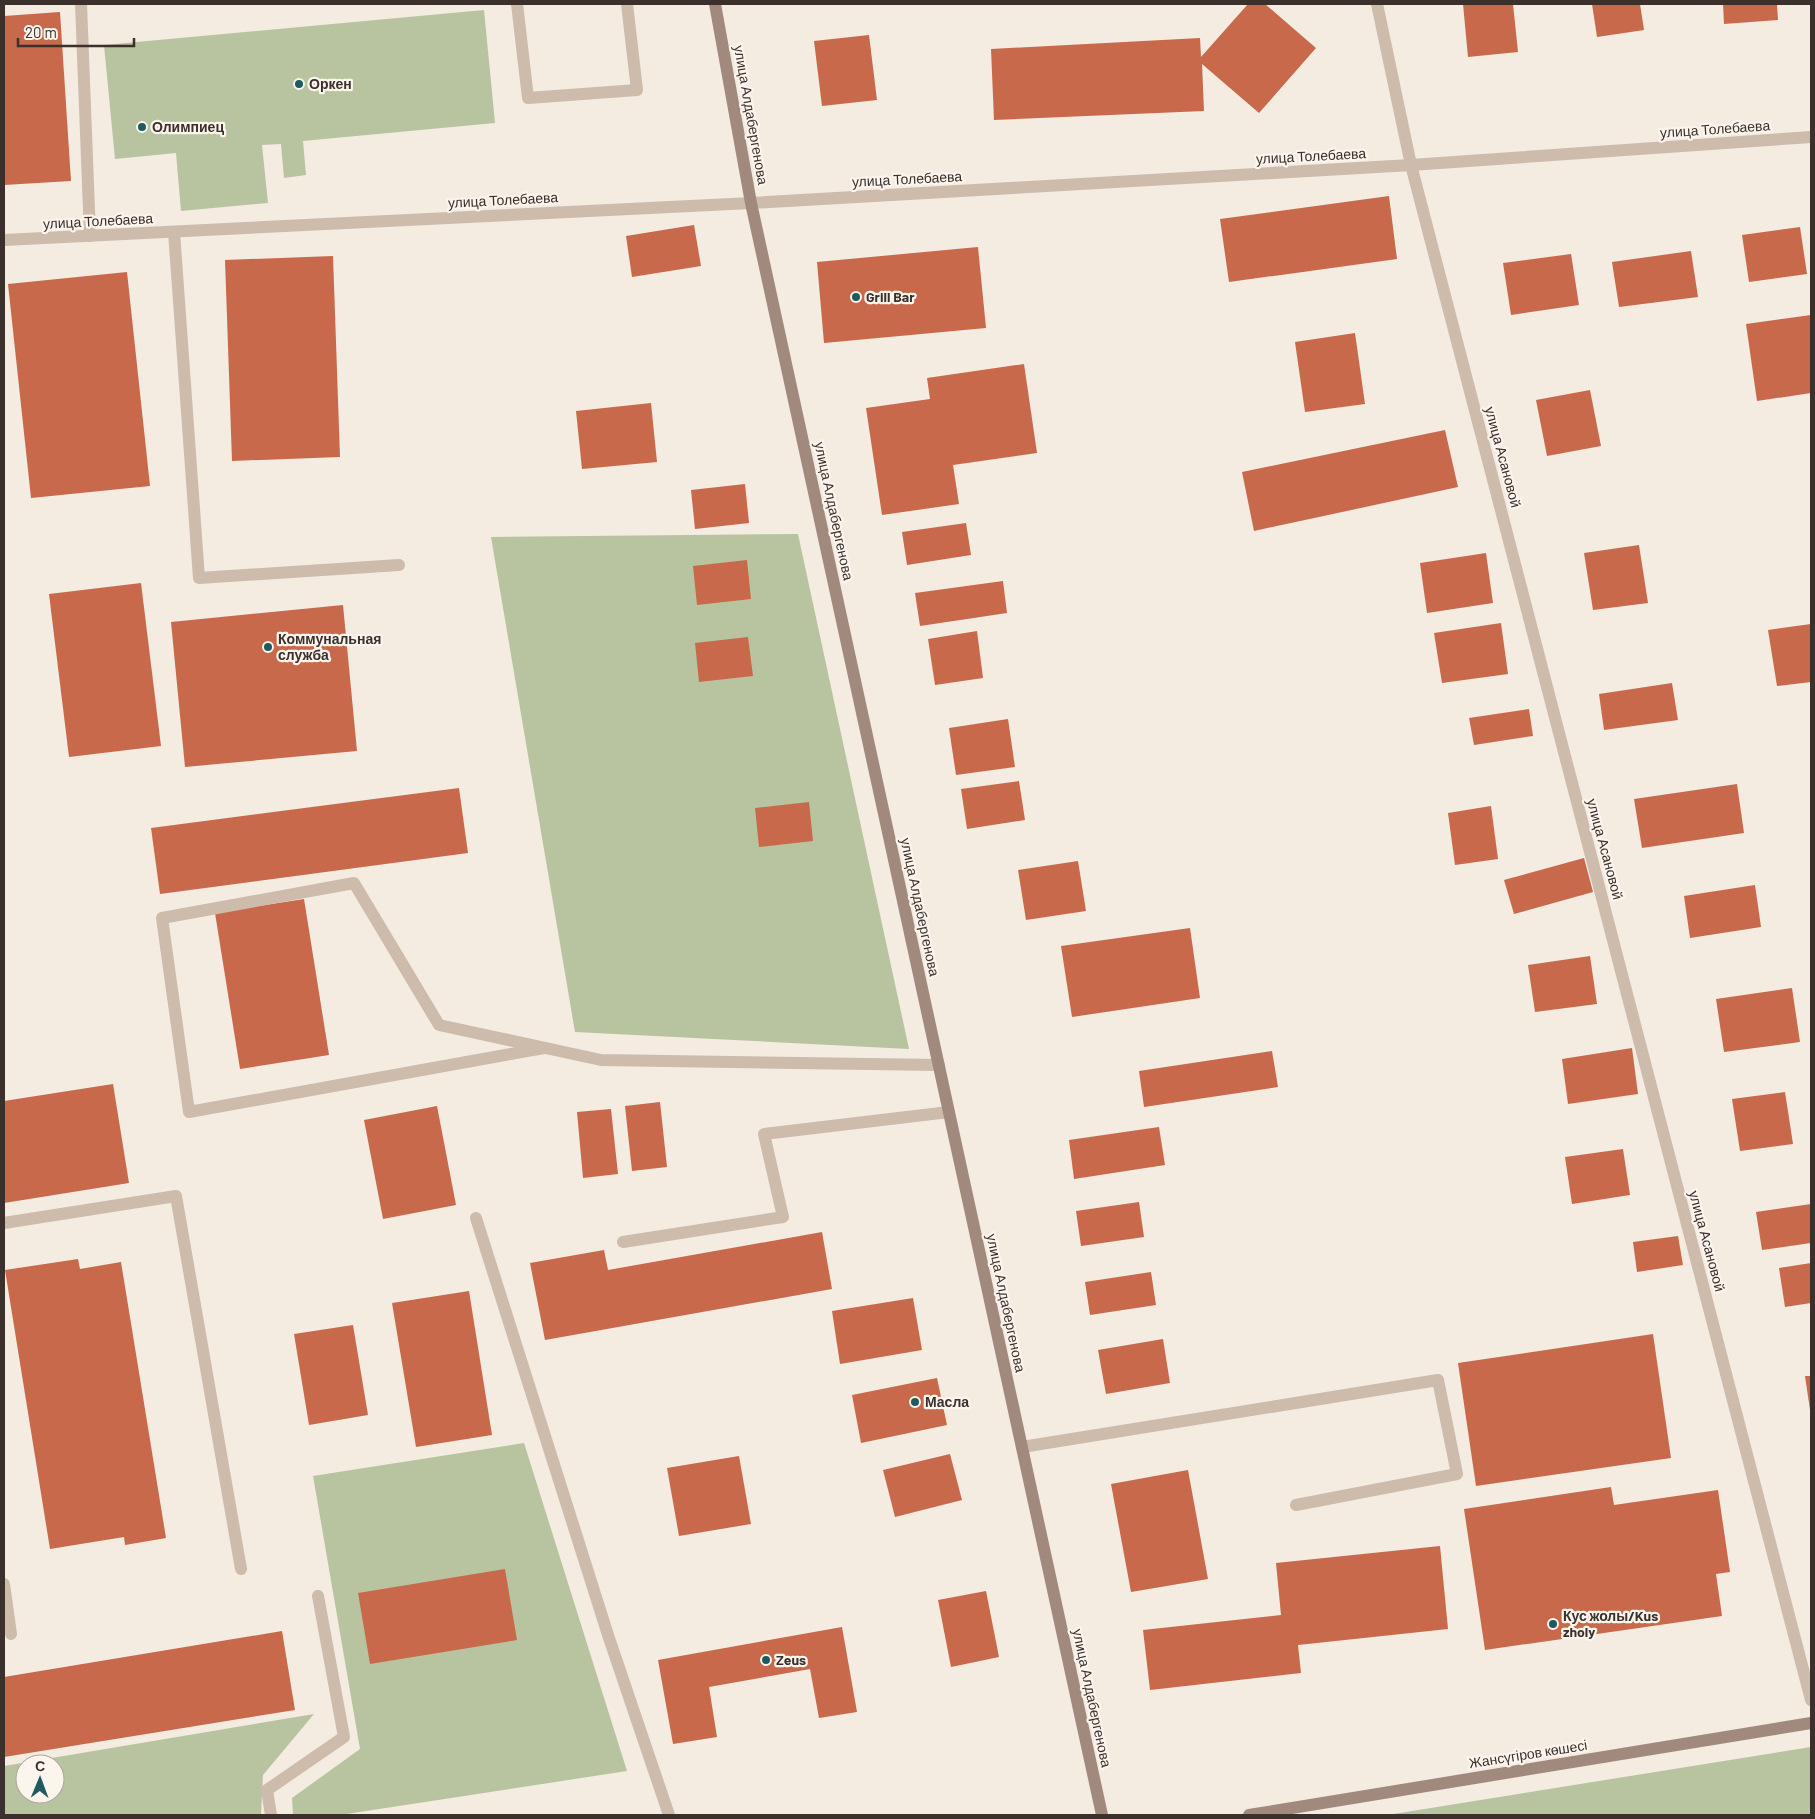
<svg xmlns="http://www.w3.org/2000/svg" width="1815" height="1819" font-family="Barlow,sans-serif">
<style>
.green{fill:#b8c4a0;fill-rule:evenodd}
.building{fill:#c8694b}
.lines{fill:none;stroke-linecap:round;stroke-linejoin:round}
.lane{stroke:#cdbbac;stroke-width:12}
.street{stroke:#cdbbac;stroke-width:12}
.secondary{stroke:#a18a7d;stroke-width:12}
.poi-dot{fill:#1f5a5e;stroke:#fbf5ee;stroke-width:2}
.labels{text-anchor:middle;stroke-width:4.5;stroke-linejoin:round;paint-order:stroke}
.poi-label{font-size:14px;font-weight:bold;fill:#3b302b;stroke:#fbf5ee;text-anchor:start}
.street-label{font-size:14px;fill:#3b302b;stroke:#fbf5ee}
</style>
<rect width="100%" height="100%" fill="#f4ebe1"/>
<g class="green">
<path d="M484,10L495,123L303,141L306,175L284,178L281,144L262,145L268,203L181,211L176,153L115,159L104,45Z"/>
<path d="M798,534L909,1049L575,1032L491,537Z"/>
<path d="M524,1443L627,1771L340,1815H293L292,1798L360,1749L313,1476Z"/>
<path d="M314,1714L263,1775L261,1815H4V1766ZM25,1764H55V1794H25Z"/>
<path d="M1811,1747V1815H1387Z"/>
</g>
<g class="building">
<path d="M1248,4H1265L1316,48L1259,113L1202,64L1204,111L994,120L991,49L1200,38L1201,57Z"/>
<path d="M1463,4H1513L1518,52L1468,57Z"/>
<path d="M1592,4H1640L1644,30L1597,37Z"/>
<path d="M1723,4H1777L1778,20L1724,24Z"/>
<path d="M60,12L71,181L4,185V16Z"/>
<path d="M869,35L877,100L822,106L814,41Z"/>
<path d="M1389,196L1397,259L1229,282L1220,219Z"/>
<path d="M694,225L701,266L632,277L626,236Z"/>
<path d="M1800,227L1807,274L1749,282L1742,235Z"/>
<path d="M978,247L986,328L824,343L817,262Z"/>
<path d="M1691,251L1698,297L1619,307L1612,262Z"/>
<path d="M1571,254L1579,305L1511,315L1503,263Z"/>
<path d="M333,256L340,457L232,461L225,260Z"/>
<path d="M127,272L150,486L31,498L8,284Z"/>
<path d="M1811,315V393L1757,401L1746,324Z"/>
<path d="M1355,333L1365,404L1305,412L1295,342Z"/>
<path d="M1024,364L1037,453L953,465L959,504L882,515L866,408L930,399L927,378Z"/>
<path d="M1590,390L1601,446L1547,456L1536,400Z"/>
<path d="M651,403L657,462L582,469L576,411Z"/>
<path d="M1445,430L1458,487L1254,531L1242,472Z"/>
<path d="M745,484L749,523L695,529L691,490Z"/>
<path d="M966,523L971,555L907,565L902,532Z"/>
<path d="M1639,545L1648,603L1593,610L1584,553Z"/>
<path d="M1486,553L1493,603L1427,613L1420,563Z"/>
<path d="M747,560L751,599L697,605L693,566Z"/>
<path d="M1003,581L1007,613L920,626L915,593Z"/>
<path d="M141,583L161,746L69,757L49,594Z"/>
<path d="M343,605L357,751L185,767L171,622Z"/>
<path d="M1501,623L1508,674L1442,683L1434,633Z"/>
<path d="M1811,624V682L1777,686L1768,630Z"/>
<path d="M977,631L983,678L935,685L928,639Z"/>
<path d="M748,637L753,676L699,682L695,643Z"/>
<path d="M1672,683L1678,720L1604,730L1599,694Z"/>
<path d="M1529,709L1533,736L1474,745L1469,718Z"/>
<path d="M1008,719L1015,767L956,775L949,728Z"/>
<path d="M1019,781L1025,820L967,829L961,789Z"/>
<path d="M1737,784L1744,833L1642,848L1634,799Z"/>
<path d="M459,788L468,853L160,894L151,828Z"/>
<path d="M809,802L813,841L759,847L755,808Z"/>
<path d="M1491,806L1498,859L1455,865L1448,813Z"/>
<path d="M1584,858L1593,892L1514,914L1504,880Z"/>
<path d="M1078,861L1086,911L1026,920L1018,870Z"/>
<path d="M1755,885L1761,927L1690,938L1684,896Z"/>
<path d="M304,899L329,1055L240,1069L215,913Z"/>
<path d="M1190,928L1200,998L1072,1017L1061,946Z"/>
<path d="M1590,956L1597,1004L1535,1012L1528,965Z"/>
<path d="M1792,988L1800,1042L1724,1052L1716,999Z"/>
<path d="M1632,1048L1638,1094L1568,1104L1562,1059Z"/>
<path d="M1272,1051L1278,1087L1144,1107L1139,1071Z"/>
<path d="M113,1084L129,1183L4,1203V1101Z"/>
<path d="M1785,1092L1793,1144L1740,1151L1732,1099Z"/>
<path d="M660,1102L667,1167L632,1171L625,1106Z"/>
<path d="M437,1106L456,1205L383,1219L364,1120Z"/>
<path d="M611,1109L618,1174L583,1178L577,1112Z"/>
<path d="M1159,1127L1165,1165L1074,1179L1069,1140Z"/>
<path d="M1623,1149L1630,1195L1572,1204L1565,1157Z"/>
<path d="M1139,1202L1144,1237L1081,1246L1076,1211Z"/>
<path d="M1811,1204V1243L1762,1250L1756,1212Z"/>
<path d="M822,1232L832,1289L545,1340L530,1263L604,1250L608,1270Z"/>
<path d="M1678,1236L1683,1265L1637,1272L1633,1242Z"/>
<path d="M78,1259L80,1269L121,1262L166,1538L125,1545L124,1537L50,1549L5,1270Z"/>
<path d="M1811,1263V1303L1785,1307L1779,1268Z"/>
<path d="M1151,1272L1156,1305L1090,1315L1085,1282Z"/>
<path d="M469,1291L492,1435L416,1447L392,1303Z"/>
<path d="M913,1298L922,1350L840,1364L832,1311Z"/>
<path d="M353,1325L368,1415L309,1425L294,1334Z"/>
<path d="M1653,1334L1671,1458L1476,1486L1458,1363Z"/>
<path d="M1163,1339L1170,1383L1106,1394L1098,1350Z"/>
<path d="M1805,1376H1811V1410H1810Z"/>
<path d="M937,1378L947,1425L861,1443L852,1395Z"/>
<path d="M950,1454L962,1500L895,1517L883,1470Z"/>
<path d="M739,1456L751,1524L679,1536L667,1468Z"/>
<path d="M1188,1470L1208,1579L1131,1592L1111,1484Z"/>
<path d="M1611,1487L1614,1505L1718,1490L1730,1572L1716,1574L1722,1616L1485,1650L1464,1509Z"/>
<path d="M1440,1546L1448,1629L1298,1645L1301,1673L1150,1690L1143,1630L1281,1615L1276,1563Z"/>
<path d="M505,1569L517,1640L370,1664L358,1593Z"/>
<path d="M986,1591L999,1657L951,1667L938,1600Z"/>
<path d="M842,1627L857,1712L819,1718L810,1669L709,1687L717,1737L673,1744L658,1660Z"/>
<path d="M282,1631L295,1710L4,1757V1677Z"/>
</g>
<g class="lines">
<g class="lane">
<path d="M81,4L90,236"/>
<path d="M517,4L528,98L637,90L627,4"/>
<path d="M174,232L199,578L399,565"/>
<path d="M544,1048L189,1112L162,918L354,883L439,1025L601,1060L939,1065"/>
<path d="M476,1218L608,1635L669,1815"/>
<path d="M4,1223L176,1196L241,1569"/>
<path d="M623,1242L783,1217L764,1134L949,1112"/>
<path d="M1022,1447L1438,1380L1457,1474L1296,1505"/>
<path d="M4,1584L11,1634"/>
<path d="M271,1815L267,1790L344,1737L318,1596"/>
</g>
<g class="street">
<path d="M1377,4L1411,165L1811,1700"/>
<path d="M4,240L751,203L1411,165L1811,137"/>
</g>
<g class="secondary">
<path d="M715,4L751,203L1102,1815"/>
<path d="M1249,1815L1811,1723"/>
</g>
</g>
<g class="poi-dot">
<circle cx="299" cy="84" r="5"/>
<circle cx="142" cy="127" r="5"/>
<circle cx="856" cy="297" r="5"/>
<circle cx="268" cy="647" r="5"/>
<circle cx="915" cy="1402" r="5"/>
<circle cx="1553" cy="1624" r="5"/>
<circle cx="766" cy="1660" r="5"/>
</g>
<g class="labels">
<g class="poi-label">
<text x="309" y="89">Оркен</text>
<text x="152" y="132">Олимпиец</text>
<text x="866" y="302">Grill Bar</text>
<text x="278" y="644">Коммунальная<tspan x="278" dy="16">служба</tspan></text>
<text x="925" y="1407">Масла</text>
<text x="1563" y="1621">Кус жолы/Kus<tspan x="1563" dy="16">zholy</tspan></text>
<text x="776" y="1665">Zeus</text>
</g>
<g class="street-label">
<text transform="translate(751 115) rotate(80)" y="5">улица Алдабергенова</text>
<text transform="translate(1715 129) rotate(-4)" y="5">улица Толебаева</text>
<text transform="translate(1311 156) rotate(-3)" y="5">улица Толебаева</text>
<text transform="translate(907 179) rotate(-3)" y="5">улица Толебаева</text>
<text transform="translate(503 200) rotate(-3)" y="5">улица Толебаева</text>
<text transform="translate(98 221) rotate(-3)" y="5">улица Толебаева</text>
<text transform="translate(1503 457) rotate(75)" y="5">улица Асановой</text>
<text transform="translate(834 511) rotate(78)" y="5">улица Алдабергенова</text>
<text transform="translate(1605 849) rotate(75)" y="5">улица Асановой</text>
<text transform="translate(920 907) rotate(78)" y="5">улица Алдабергенова</text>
<text transform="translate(1707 1241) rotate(75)" y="5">улица Асановой</text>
<text transform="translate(1006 1303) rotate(78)" y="5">улица Алдабергенова</text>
<text transform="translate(1092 1698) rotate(78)" y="5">улица Алдабергенова</text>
<text transform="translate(1528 1754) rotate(-9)" y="5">Жансүгіров көшесі</text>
</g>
</g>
<rect width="1815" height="1819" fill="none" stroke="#3b302b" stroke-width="10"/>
<g transform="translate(40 1779) rotate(1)"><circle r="24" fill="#fbf5ee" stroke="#aea6a0"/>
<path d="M0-4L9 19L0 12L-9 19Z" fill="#1f5a5e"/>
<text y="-8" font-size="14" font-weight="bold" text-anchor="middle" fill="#3b302b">С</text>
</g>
<path d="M18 38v8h116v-8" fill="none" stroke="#3b302b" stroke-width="2.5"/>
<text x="25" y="38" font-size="15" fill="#3b302b" stroke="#fbf5ee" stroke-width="4" paint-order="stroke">20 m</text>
</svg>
